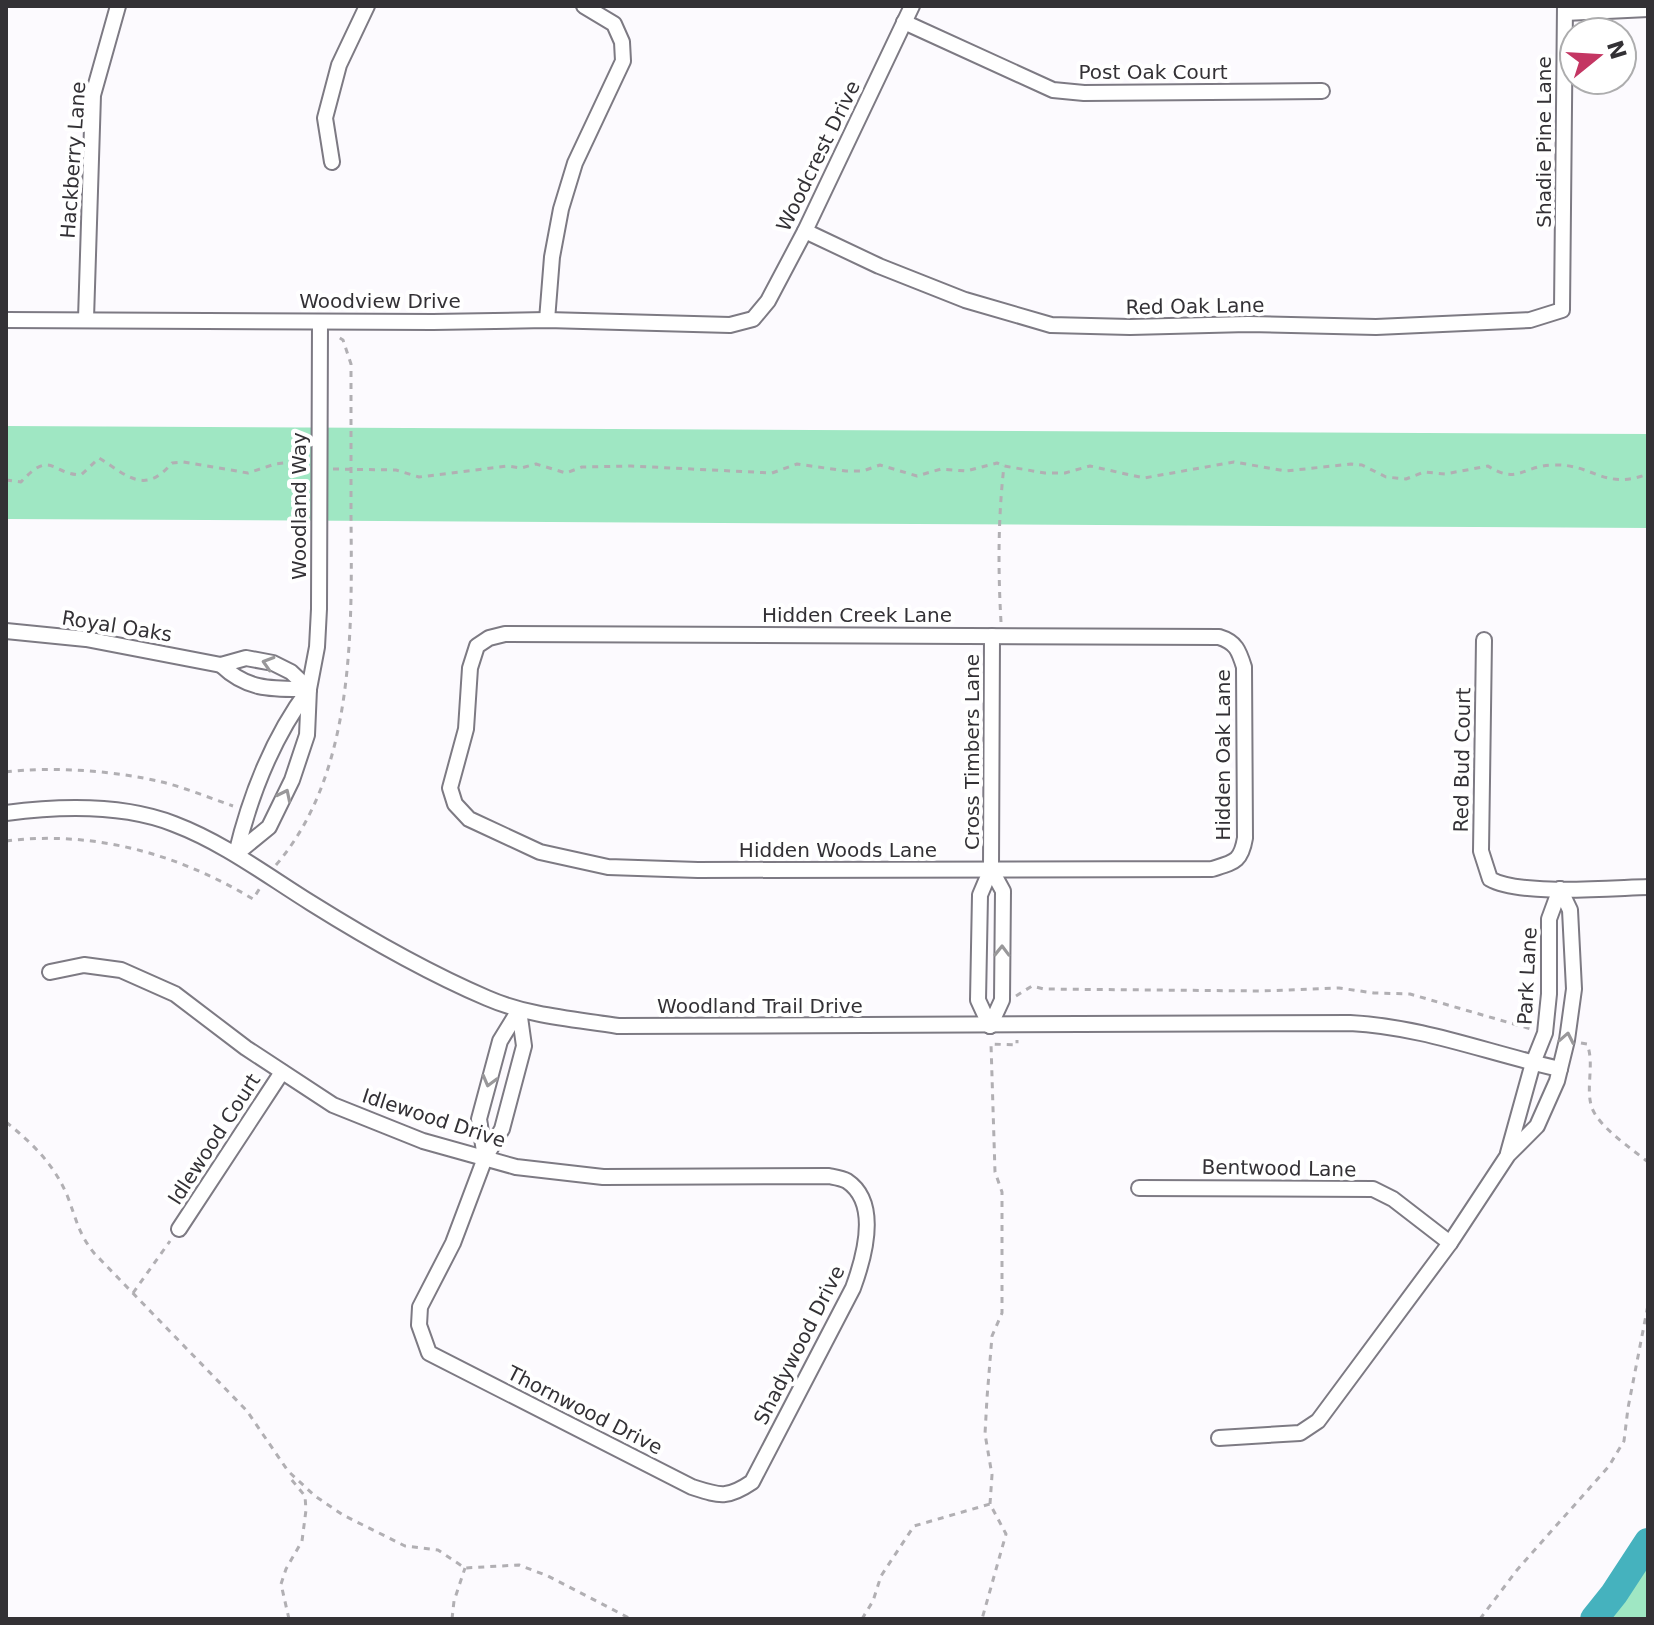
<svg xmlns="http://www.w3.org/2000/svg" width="1654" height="1625" font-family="'DejaVu Sans',sans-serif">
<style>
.green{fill:#9fe7c3}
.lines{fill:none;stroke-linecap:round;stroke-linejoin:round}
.river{stroke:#45b2be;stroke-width:28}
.street-casing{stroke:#7d7a83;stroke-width:18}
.path{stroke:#b1afb3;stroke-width:3;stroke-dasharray:6 6;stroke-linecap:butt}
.street{stroke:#fff;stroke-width:14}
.oneway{stroke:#99989a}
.labels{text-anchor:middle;stroke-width:8;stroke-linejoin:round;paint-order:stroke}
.street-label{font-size:20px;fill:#333135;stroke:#fff}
</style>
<rect width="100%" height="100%" fill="#fcfafe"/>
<g class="green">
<path d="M6,426L1648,434V528L6,519Z"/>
<path d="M1648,1560V1619H1606Z"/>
</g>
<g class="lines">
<path class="river" d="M1594,1619L1614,1594L1648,1542"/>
<defs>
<g id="street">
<path d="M1565,13L1648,9"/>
<path d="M904,22L1053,90L1084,93L1322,91"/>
<path d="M332,162L325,118L339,65L367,6"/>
<path d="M805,231L879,266L965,300L1051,325L1130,327L1248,324L1376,327L1530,320L1562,310L1565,6"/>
<path d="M86,319L93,95L118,6"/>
<path d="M6,320L433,322L547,320L730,325L753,319L768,301L805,231L912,6"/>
<path d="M547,320L552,257L561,209L575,163L623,61L622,42L614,24L584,6"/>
<path d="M6,631L86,639L221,665L246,658L273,663L291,672L309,689"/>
<path d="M505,634L1219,637C1236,642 1239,651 1244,667L1245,838C1241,862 1234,862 1212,869L698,870L608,867L540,852L469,819L455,804L450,788L466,729L470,668L477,646L489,638Z"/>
<path d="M1484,640L1481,851L1490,879C1520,896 1610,888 1648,887"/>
<path d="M221,665C248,691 273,689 309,689"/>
<path d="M6,813C59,806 123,804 174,824C224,843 266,875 311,903C367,938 426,972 487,998C528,1016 574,1019 618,1026L1350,1023C1425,1027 1487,1053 1560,1069"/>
<path d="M236,854L269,827L292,780L307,735L309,689L317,647L319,609L320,322"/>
<path d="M236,854C250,796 273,737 309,689"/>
<path d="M50,972L84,965L121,970L175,994L246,1048L333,1105L423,1141L516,1167L603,1177L829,1176C834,1177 842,1178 847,1181C880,1203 864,1258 853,1288L752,1482C727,1499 720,1496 692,1487L429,1353L419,1325L420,1307L453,1243L485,1158L502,1129L524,1046L519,1010"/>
<path d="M990,1026L978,1000L980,895L991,869L992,636"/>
<path d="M990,1026L1002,1000L1003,891L991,869"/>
<path d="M1508,1153L1533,1063L1545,1033L1549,994V919L1560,889"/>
<path d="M485,1158L479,1119L500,1041L519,1010"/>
<path d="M1139,1188L1373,1189L1393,1199L1450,1243"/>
<path d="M179,1229L282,1072"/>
<path d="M1219,1438L1300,1433L1318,1421L1450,1243L1508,1155L1537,1126L1557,1081L1567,1040L1574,989L1570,910L1560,889"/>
</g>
</defs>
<use href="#street" class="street-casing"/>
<g class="path">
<path d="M333,469L396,470L419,477L507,466L521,468L536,464L566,473L582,467L631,466L772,473L797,464L846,471H863L880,465L917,476L941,469L966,471L997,463L1004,466L1045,473H1065L1090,466L1144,478L1234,462L1286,471L1351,464L1362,465L1386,477L1406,479L1424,472L1445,474L1488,466C1517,485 1523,466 1552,465C1593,463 1603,491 1648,474"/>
<path d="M6,480L21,482C51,449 51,474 81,475L99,458C127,475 144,496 172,463L183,462L248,473L275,464L292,462L306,465"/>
<path d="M1001,622C998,570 998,518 1004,466"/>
<path d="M6,772C52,766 117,771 162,782C186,788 210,798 233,806"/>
<path d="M6,841C94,830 178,854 253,899L260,888"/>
<path d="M276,865C355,773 352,631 351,516C351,466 351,415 351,364L343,340L338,337"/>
<path d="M1016,996L1032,986L1044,989L1261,991L1339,988L1374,993L1410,994L1531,1029"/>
<path d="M1581,1043L1587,1044C1595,1064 1585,1088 1592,1108C1599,1127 1632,1149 1648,1162"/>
<path d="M6,1122C32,1143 53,1163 67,1195C76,1218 78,1233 94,1253L247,1411L288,1471L315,1496L343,1515L405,1546L438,1550L465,1568L519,1565L548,1576L631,1619"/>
<path d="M133,1293L170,1241"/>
<path d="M990,1504L992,1475L985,1434L987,1398L992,1336L1002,1313V1192L995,1172L991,1044L1017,1045V1040"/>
<path d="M289,1619L281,1584L286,1569L302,1541L306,1510L305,1496L291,1479L290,1475"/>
<path d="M452,1619L454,1601L465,1568"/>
<path d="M862,1619L873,1601L881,1576L914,1526L990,1504L1006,1534L982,1619"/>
<path d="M1480,1619L1517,1570L1609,1466L1624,1441L1628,1408L1648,1305"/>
</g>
<use href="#street" class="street"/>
</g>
<defs><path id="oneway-chevron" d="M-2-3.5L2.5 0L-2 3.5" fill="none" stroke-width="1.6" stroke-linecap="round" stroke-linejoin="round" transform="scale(2)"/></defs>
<g class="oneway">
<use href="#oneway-chevron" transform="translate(268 663) rotate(-163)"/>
<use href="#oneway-chevron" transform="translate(285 795) rotate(-64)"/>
<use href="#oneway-chevron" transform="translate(1002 951) rotate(-89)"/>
<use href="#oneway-chevron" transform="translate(1567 1038) rotate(-79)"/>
<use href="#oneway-chevron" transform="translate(489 1081) rotate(105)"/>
</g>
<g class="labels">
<g class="street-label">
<text x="1153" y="79">Post Oak Court</text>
<text transform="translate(1544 142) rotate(-90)" y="7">Shadie Pine Lane</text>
<text transform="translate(818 156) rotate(-64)" y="7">Woodcrest Drive</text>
<text transform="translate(73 160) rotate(-86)" y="7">Hackberry Lane</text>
<text x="380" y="308">Woodview Drive</text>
<text transform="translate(1195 306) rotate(-1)" y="7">Red Oak Lane</text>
<text transform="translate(299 506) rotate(-90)" y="7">Woodland Way</text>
<text x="857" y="622">Hidden Creek Lane</text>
<text transform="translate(117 626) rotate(9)" y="7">Royal Oaks</text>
<text transform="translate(972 752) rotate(-90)" y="7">Cross Timbers Lane</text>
<text transform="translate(1223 755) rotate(-90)" y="7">Hidden Oak Lane</text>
<text transform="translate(1462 760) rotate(-89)" y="7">Red Bud Court</text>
<text x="838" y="857">Hidden Woods Lane</text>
<text transform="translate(1527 976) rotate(-87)" y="7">Park Lane</text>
<text x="760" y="1013">Woodland Trail Drive</text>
<text transform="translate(434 1118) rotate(18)" y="7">Idlewood Drive</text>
<text transform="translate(214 1139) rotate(-57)" y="7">Idlewood Court</text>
<text transform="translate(1279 1168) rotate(1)" y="7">Bentwood Lane</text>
<text transform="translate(799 1345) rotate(-63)" y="7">Shadywood Drive</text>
<text transform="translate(585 1410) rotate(27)" y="7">Thornwood Drive</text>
</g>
</g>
<rect width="1654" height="1625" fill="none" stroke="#333135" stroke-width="16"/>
<g transform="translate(1598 56) rotate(72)"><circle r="38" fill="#ffffff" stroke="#adadae" stroke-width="2"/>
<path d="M0-6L14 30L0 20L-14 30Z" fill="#c43663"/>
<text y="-12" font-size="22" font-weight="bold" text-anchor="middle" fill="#333135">N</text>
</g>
</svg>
